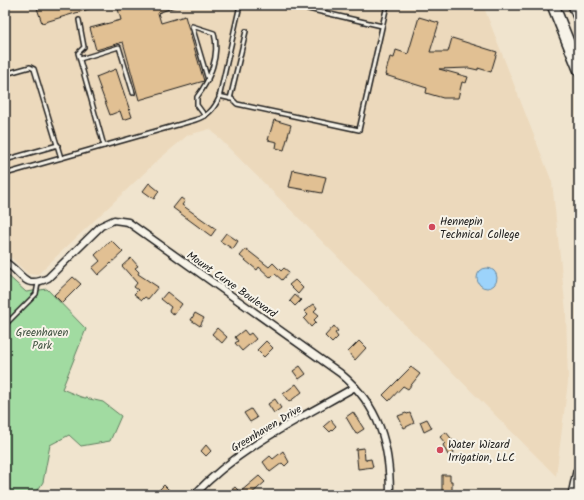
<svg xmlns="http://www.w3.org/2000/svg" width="584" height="500" font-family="Kalam,sans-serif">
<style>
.built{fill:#ecd9bc}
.green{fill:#a1dba1;stroke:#5e7c5e}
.water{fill:#9cd3fb;stroke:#698aa2}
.building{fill:#e1c093;stroke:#1c1c1c}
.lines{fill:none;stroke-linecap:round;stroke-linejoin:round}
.lane-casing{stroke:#1c1c1c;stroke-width:6}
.street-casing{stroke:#1c1c1c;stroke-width:9}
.highway-casing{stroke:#1c1c1c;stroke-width:14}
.lane{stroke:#f7f3e8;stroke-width:3}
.street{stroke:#f7f3e8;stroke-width:6}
.highway{stroke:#f7f3e8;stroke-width:11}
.poi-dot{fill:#d1495b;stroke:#f7f3e8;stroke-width:1.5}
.labels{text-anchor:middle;stroke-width:4;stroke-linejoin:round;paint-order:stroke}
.poi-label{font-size:11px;fill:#1c1c1c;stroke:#f7f3e8;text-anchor:start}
.street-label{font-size:11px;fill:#1c1c1c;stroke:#f7f3e8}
.park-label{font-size:11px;fill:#454;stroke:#f7f3e8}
</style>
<rect width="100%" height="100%" fill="#f0e4ce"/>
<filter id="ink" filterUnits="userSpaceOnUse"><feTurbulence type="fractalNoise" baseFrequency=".025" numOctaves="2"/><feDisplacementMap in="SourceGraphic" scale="8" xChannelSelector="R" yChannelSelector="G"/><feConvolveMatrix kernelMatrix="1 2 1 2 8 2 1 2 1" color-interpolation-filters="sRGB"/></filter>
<g filter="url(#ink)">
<path class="built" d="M5,5H483L552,182L566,312L568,382L556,476L210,129L188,135L158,160L37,275L28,274L5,252Z"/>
<path class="green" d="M5,273L26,292L47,289L86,329L62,389L81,397L103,402L121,416L110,441L81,446L69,435L50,445L43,482L35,495H5Z"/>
<circle class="water" cx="487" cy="278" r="10"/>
<g class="building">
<path d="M36,5H99V6L42,23Z"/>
<path d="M117,5H180L158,13L161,23L185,16L204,81L139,100L123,42L96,50L90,28L121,20Z"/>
<path d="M419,17L439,23L430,52H448L452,38L497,52L491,72L478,68V70L469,68L439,69L468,77L466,83L462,82L458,98H443L426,93L427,88L385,75L390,57L394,58L396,50L408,54Z"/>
<path d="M116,69L132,117L123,120L120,111L110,115L96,77Z"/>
<path d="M274,120L291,125L284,150L276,148L277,142L268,140Z"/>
<path d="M293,170L326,177L322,193L289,187Z"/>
<path d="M149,183L159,191L154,199L143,191Z"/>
<path d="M181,198L185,201L182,205L216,229L211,236L173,208Z"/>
<path d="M226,233L238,241L233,249L220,241Z"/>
<path d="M111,240L123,252L98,275L92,268L100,261L95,255Z"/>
<path d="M246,249L269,267L273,263L281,271L284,268L289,272L282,280L275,274L271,278L259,267L257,270L240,256Z"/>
<path d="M131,258L138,266L135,268L139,272L138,274L158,287L148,299L145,297L142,300L134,294L138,290L134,287L137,283L122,266Z"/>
<path d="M73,277L81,284L62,303L54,295Z"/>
<path d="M295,280L303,288L298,294L289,285Z"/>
<path d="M167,292L182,304L174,315L169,311L171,307L161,299Z"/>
<path d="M295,295L301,300L295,306L290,301Z"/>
<path d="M314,304L317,308L314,311L319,315L314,320L316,322L311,327L304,319L308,315L304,311Z"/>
<path d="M195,313L204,318L200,326L191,320Z"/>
<path d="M334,326L338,331L335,333L338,337L332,343L325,336Z"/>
<path d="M217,328L227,337L222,343L212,334Z"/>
<path d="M244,330L248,335L251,333L256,339L242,351L235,343L238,341L235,337Z"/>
<path d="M266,341L273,348L264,357L257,350Z"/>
<path d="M359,341L366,348L355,360L348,352Z"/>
<path d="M300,366L306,374L299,379L293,371Z"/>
<path d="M411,367L420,374L408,389L403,386L389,401L383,395Z"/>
<path d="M296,384L302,392L289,402L283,394Z"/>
<path d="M275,399L281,408L274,413L268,404Z"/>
<path d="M251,409L257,418L250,422L244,413Z"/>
<path d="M353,412L364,429L356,434L346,417Z"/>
<path d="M406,413L407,414L410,413L414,423L404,428L398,416Z"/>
<path d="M427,419L432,428L424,432L420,422Z"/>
<path d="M331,420L336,426L330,432L324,426Z"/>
<path d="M446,432L454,442L458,441L460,448L453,449L454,453L448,455L443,445L445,443L440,437Z"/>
<path d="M206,445L211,451L206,456L201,451Z"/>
<path d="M364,448L365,460L371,459L373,467L358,469L356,449Z"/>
<path d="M283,451L289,462L285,466L282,463L270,472L263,462L270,456L273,459Z"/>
<path d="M442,475H450V481H452V495H442Z"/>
<path d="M259,476L265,482L250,495H232L229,492L235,487L240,492Z"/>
<path d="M164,485L170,491L165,495H154Z"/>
</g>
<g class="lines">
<defs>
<g id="lane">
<path d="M291,5L382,26"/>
<path d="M79,20L84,47L78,53L104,146"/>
<path d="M80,59L119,47L133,93"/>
<path d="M5,74L30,67L34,69L61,158"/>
<path d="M219,96L232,99L237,104L359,130L387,5"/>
<path d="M230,99L246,31"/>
<path d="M205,116L197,105V97C210,80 220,55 214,33L192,26L208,80"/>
<path d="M5,160L58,145"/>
<path d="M5,174L195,120C208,116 214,109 219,98L240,5"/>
<path d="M5,325L36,294L38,283"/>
</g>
<g id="street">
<path d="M5,262C23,273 23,290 48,278L101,226L114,220L128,222L340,373C380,406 390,445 390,495"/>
<path d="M194,495C239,447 299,419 355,387"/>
</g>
<g id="highway">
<path d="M553,5L579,69"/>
<path d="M574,5L579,17"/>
<path d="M574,495L579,472"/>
</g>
</defs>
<use href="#lane" class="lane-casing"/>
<use href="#street" class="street-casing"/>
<use href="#highway" class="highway-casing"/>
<use href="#lane" class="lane"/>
<use href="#street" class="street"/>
<use href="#highway" class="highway"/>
</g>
</g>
<g class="poi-dot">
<circle cx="432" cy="227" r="4"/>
<circle cx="440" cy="450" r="4"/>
</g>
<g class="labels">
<g class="poi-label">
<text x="440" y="225">Hennepin<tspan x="440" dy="13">Technical College</tspan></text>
<text x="448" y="448">Water Wizard<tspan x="448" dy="13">Irrigation, LLC</tspan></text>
</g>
<g class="street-label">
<text transform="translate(232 284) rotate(35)" y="4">Mount Curve Boulevard</text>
<text transform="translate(266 428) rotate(-31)" y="4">Greenhaven Drive</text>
</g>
<g class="park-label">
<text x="42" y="336">Greenhaven<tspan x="42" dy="13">Park</tspan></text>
</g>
</g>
<rect width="584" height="500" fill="none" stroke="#f7f3e8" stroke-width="20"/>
<rect x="10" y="10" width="564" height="480" fill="none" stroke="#1c1c1c" stroke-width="1.5" filter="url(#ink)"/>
</svg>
